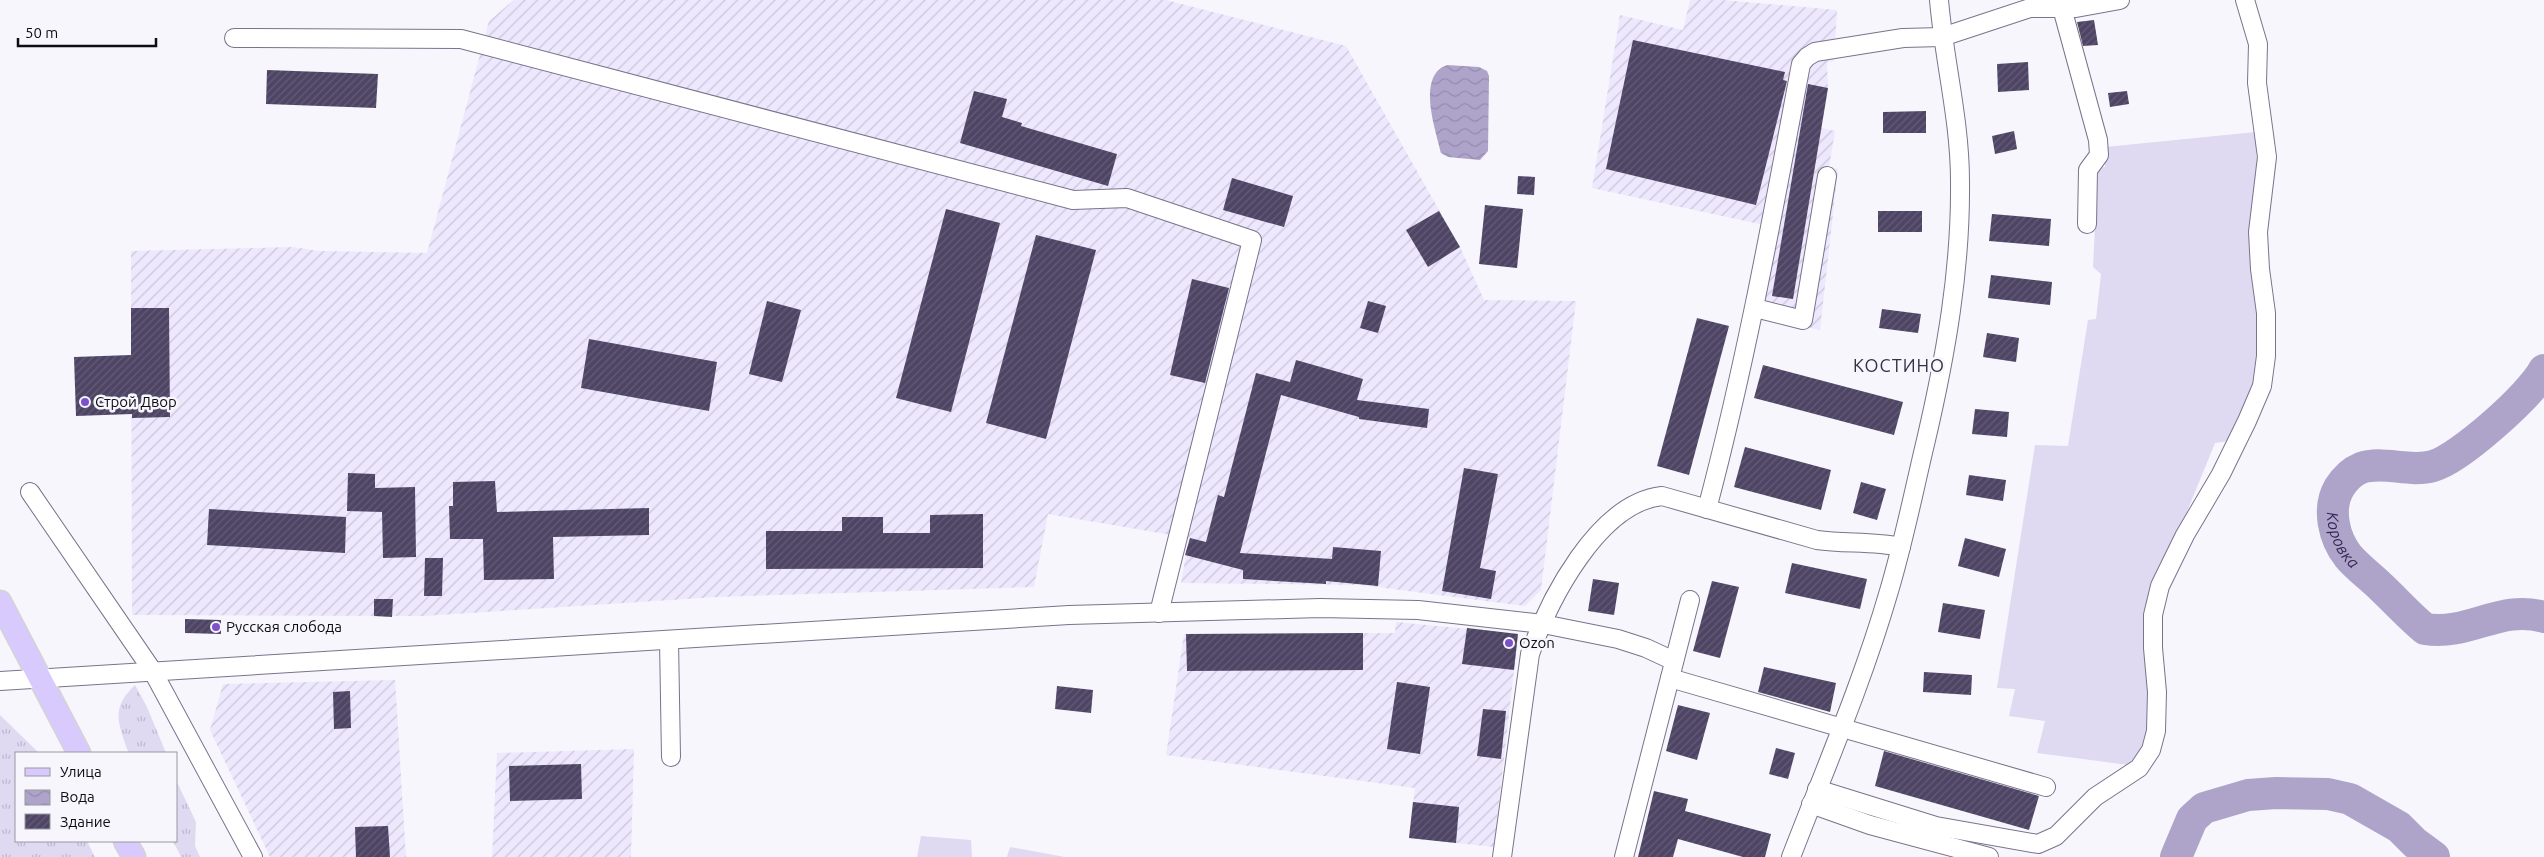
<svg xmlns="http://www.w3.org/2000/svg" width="2544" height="857" font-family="Ubuntu,sans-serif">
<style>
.industrial{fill:url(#industrial-furrows)}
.grass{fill:url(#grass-tufts)}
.garden{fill:#dfd9f1}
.water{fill:url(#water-waves)}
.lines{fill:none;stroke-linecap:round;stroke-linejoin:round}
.river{stroke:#aea4ca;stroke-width:32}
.building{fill:url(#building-hatch)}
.minor-casing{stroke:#7a738c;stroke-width:20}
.major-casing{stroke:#d4d3d5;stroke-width:25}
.minor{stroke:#fff;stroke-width:18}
.major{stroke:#d9cafd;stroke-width:22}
.poi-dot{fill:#7e51ca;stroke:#f7f6fc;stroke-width:2}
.labels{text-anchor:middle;stroke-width:5;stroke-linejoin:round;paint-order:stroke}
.poi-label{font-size:15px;fill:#0f0c15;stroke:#f7f6fc;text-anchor:start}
.water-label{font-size:16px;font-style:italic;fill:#352555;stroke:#f7f6fc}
.quarter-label{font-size:18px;letter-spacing:1px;fill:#363045;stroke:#f7f6fc}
</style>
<defs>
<pattern id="industrial-furrows" width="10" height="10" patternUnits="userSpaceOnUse" patternTransform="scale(1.25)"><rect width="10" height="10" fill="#ede8fd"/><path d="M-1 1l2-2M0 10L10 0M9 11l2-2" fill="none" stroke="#cac6d8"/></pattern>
<pattern id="grass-tufts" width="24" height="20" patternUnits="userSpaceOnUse" patternTransform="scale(1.25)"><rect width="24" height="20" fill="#dfd9f1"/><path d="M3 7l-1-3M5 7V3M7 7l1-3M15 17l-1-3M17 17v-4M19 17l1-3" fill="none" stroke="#beb9ce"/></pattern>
<pattern id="water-waves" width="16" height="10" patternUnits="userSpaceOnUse" patternTransform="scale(1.25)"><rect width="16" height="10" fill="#aea4ca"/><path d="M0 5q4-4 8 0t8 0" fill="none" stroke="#948cad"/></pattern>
<pattern id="building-hatch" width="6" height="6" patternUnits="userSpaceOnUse" patternTransform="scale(1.25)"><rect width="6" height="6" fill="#4e4565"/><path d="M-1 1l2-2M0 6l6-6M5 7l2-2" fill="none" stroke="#635c76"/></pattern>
</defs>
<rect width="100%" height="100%" fill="#f7f6fc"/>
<g class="industrial">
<path d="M514,0H1166L1346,46L1460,247L1484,300L1576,301L1541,590L1525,606L1361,585L1181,583L1189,538L1048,514L1034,587L717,597L423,616L132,615L131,251L293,247L319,251L427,253L489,21Z"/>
<path d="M1690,0H1722L1837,10L1834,61L1827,62L1828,88L1821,128L1835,131L1829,167L1838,169L1820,330L1748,314L1764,225L1592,188L1620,15L1683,30Z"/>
<path d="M1396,622L1518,634L1494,847L1409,838L1415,788L1166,755L1184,634L1395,633Z"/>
<path d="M395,680L406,857H270L210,730L223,684Z"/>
<path d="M634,749L631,857H492L497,753Z"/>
</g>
<g class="grass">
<path d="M135,685L147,707L166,753H129L127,749C118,721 111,708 135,685Z"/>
<path d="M0,715L39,753H16V841H87L95,857H0Z"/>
<path d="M176,780L196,822L195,846L200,857H181L173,841H176Z"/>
</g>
<g class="garden">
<path d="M2256,132L2257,170L2251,221L2250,263L2257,317L2258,353L2254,385L2229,441L2215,443L2186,514L2160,567L2147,614L2144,646L2150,691L2149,729L2144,747L2129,765L2037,753L2045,721L2009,716L2015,689L1997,688L2035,445L2068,446L2088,320L2096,319L2101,274L2093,267L2098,168L2105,167V147Z"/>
<path d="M921,836L971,840L972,857H917Z"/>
<path d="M1010,847L1065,857H1007Z"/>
</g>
<path class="water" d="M1447,65L1479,67L1487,71L1489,76L1488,151L1480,160L1448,157L1441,153C1436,130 1416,76 1447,65Z"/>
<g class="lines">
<g class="river">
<path id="s1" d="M2544,370C2531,395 2459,459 2433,466C2409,473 2383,460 2361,468C2351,472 2344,480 2339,488C2327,509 2334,538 2348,556C2357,567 2371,577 2381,587C2396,601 2409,616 2425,629C2470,636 2500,604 2544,617"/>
<path d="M2176,857L2192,819L2204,808L2248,795L2276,793L2328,794L2350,799L2399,827L2415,843L2434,857"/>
</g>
</g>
<g class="building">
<path d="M2094,20L2098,45L2083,46L2077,22Z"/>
<path d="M1633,40L1785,72L1783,80L1787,81L1756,205L1606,169Z"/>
<path d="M2028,62L2029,90L1998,92L1997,64Z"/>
<path d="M267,70L378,74L376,108L266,104Z"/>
<path d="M1808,84L1828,88L1793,299L1772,296Z"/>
<path d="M974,91L1007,99L1002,117L1022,123L1021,126L1117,154L1108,186L960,143Z"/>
<path d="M2127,91L2129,104L2110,107L2108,93Z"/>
<path d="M1926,111V133H1883V112Z"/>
<path d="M2014,131L2017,149L1995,154L1992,136Z"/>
<path d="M1518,176L1535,177L1534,195L1517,194Z"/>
<path d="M1232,178L1293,196L1284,227L1223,210Z"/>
<path d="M1485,205L1523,209L1517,268L1479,264Z"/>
<path d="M946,209L1000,223L951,412L896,398Z"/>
<path d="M1439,211L1460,247L1428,267L1406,230Z"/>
<rect x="1878" y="211" width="44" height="21"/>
<path d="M1992,214L2051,219L2049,246L1989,241Z"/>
<path d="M1036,235L1096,250L1046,439L986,423Z"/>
<path d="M1991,275L2052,282L2050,305L1988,298Z"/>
<path d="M1192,279L1229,288L1205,383L1170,375Z"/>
<path d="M767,301L801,310L782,382L749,374Z"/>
<path d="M1368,301L1386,306L1378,333L1360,328Z"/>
<path d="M131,308H169L170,417L132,418V414L76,416L74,357L131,355Z"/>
<path d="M1882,309L1921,314L1918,333L1879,328Z"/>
<path d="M1697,318L1729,326L1689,475L1657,466Z"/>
<path d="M1987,333L2019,338L2016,362L1983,357Z"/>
<path d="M589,339L717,362L709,411L581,388Z"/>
<path d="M1296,360L1363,379L1357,400L1429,409L1427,428L1359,419V417L1281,395L1240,553L1332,559L1333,547L1381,551L1378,586L1326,581V584L1243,579V570L1185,555L1190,538L1206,542L1218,495L1224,497L1256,373L1290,382Z"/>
<path d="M1763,365L1903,402L1894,435L1754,398Z"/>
<path d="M1975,409L2009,412L2007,437L1972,434Z"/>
<path d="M1745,447L1831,470L1821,510L1734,487Z"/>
<path d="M1464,468L1498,474L1480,568L1496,571L1491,599L1442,591Z"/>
<path d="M348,473L375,474V488L415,487L416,557L383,558L382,512L347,511Z"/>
<path d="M1969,475L2006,480L2003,501L1966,495Z"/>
<path d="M495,481L497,512L649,508V535L553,537L554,579L484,580L483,539H450L449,506H453V482Z"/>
<path d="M1861,482L1886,489L1877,520L1853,513Z"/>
<path d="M209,509L346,517L345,553L207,545Z"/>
<path d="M983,514V568L766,569V531H842V517H883V533H930V515Z"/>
<path d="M1965,538L2006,549L1999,577L1958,566Z"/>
<path d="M425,558H443L442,596H424Z"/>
<path d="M1792,563L1867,579L1860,609L1785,593Z"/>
<path d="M1593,579L1619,583L1614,615L1588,611Z"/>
<path d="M1712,581L1739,587L1720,658L1693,651Z"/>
<path d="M374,599H393L392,617L374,616Z"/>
<path d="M1943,603L1985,610L1980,639L1938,632Z"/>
<path d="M185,619L221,620V634L185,633Z"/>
<path d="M1467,628L1518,634L1514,670L1462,664Z"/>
<path d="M1363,633V670L1187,671L1186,634Z"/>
<path d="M1764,667L1836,683L1830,712L1758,692Z"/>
<path d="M1924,672L1972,675L1971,695L1923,692Z"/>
<path d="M1397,682L1430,687L1420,754L1387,749Z"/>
<path d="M1057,686L1093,690L1091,713L1055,709Z"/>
<path d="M350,691L351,728L334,729L333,692Z"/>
<path d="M1678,705L1710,713L1697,760L1666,751Z"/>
<path d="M1483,709L1506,711L1501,759L1477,756Z"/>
<path d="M1776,748L1795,753L1788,779L1769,774Z"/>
<path d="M1884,751L2039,796L2029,830L1875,786Z"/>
<path d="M581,764L582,799L510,801L509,766Z"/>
<path d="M1654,791L1688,799L1685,811L1771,834L1765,857H1743L1678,839L1673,857H1638Z"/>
<path d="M1413,802L1459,807L1456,843L1409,838Z"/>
<path d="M388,826L390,857H356L355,827Z"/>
</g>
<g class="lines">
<defs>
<g id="minor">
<path d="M2062,8L2098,140L2099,155L2088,170L2087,224"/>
<path d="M234,38L461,39L1073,200L1127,198L1252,240L1159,613"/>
<path d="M1755,308L1803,320L1827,176"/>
<path d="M30,492L152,670L253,857"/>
<path d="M1707,509C1746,362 1773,213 1801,64L1807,57L1815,52L1903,38L1942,37L2030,8H2076L2120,0"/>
<path d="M669,640L671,757"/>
<path d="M1670,678L2046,787"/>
<path d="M0,681L1069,615L1320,608L1418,610L1543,624L1618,639L1646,648L1674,661"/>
<path d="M1817,789L1936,826L2038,844L2056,836L2095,797L2139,768L2151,750L2156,731L2157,692L2153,648V615L2160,586L2185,535L2221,474L2247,421L2262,386L2266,356V313L2260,269L2258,232L2267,157L2257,83L2258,44L2245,0"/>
<path d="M1811,804L1870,825L1989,857"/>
<path d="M1502,857L1530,654C1549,600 1598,503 1662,496L1817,540C1845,544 1873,541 1901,547"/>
<path d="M1624,857L1690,600"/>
<path d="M1791,857C1825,769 1863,681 1889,591C1904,541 1914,490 1926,440C1946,354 1961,269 1960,181C1960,120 1944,60 1939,0"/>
</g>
<g id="major">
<path d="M0,602L79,753"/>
<path d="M125,841L134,857"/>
</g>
</defs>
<use href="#minor" class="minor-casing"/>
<use href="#major" class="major-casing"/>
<use href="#minor" class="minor"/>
<use href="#major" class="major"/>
</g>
<g class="poi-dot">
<circle cx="85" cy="402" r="5"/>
<circle cx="216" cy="627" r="5"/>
<circle cx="1509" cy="643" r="5"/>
</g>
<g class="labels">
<g class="poi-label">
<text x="95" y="407">Строй Двор</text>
<text x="226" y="632">Русская слобода</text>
<text x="1519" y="648">Ozon</text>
</g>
<g class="water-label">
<text dy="6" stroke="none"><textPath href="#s1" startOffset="306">Коровка</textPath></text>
</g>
<g class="quarter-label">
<text x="1899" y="372">КОСТИНО</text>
</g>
</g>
<rect x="15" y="752" width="162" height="90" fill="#f7f6fc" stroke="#9a98a0"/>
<rect x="25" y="768" width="25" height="8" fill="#d9cafd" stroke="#9a98a0"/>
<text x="60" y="777" font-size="15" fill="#0f0c15">Улица</text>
<rect x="25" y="790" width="25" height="15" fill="url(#water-waves)" stroke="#9a98a0"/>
<text x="60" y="802" font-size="15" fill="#0f0c15">Вода</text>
<rect x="25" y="814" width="25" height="15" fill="url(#building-hatch)" stroke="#9a98a0"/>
<text x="60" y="827" font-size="15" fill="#0f0c15">Здание</text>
<path d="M18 38v8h138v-8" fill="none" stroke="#0f0c15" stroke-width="2.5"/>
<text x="25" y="38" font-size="15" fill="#0f0c15" stroke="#f7f6fc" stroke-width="4" paint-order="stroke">50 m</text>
</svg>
